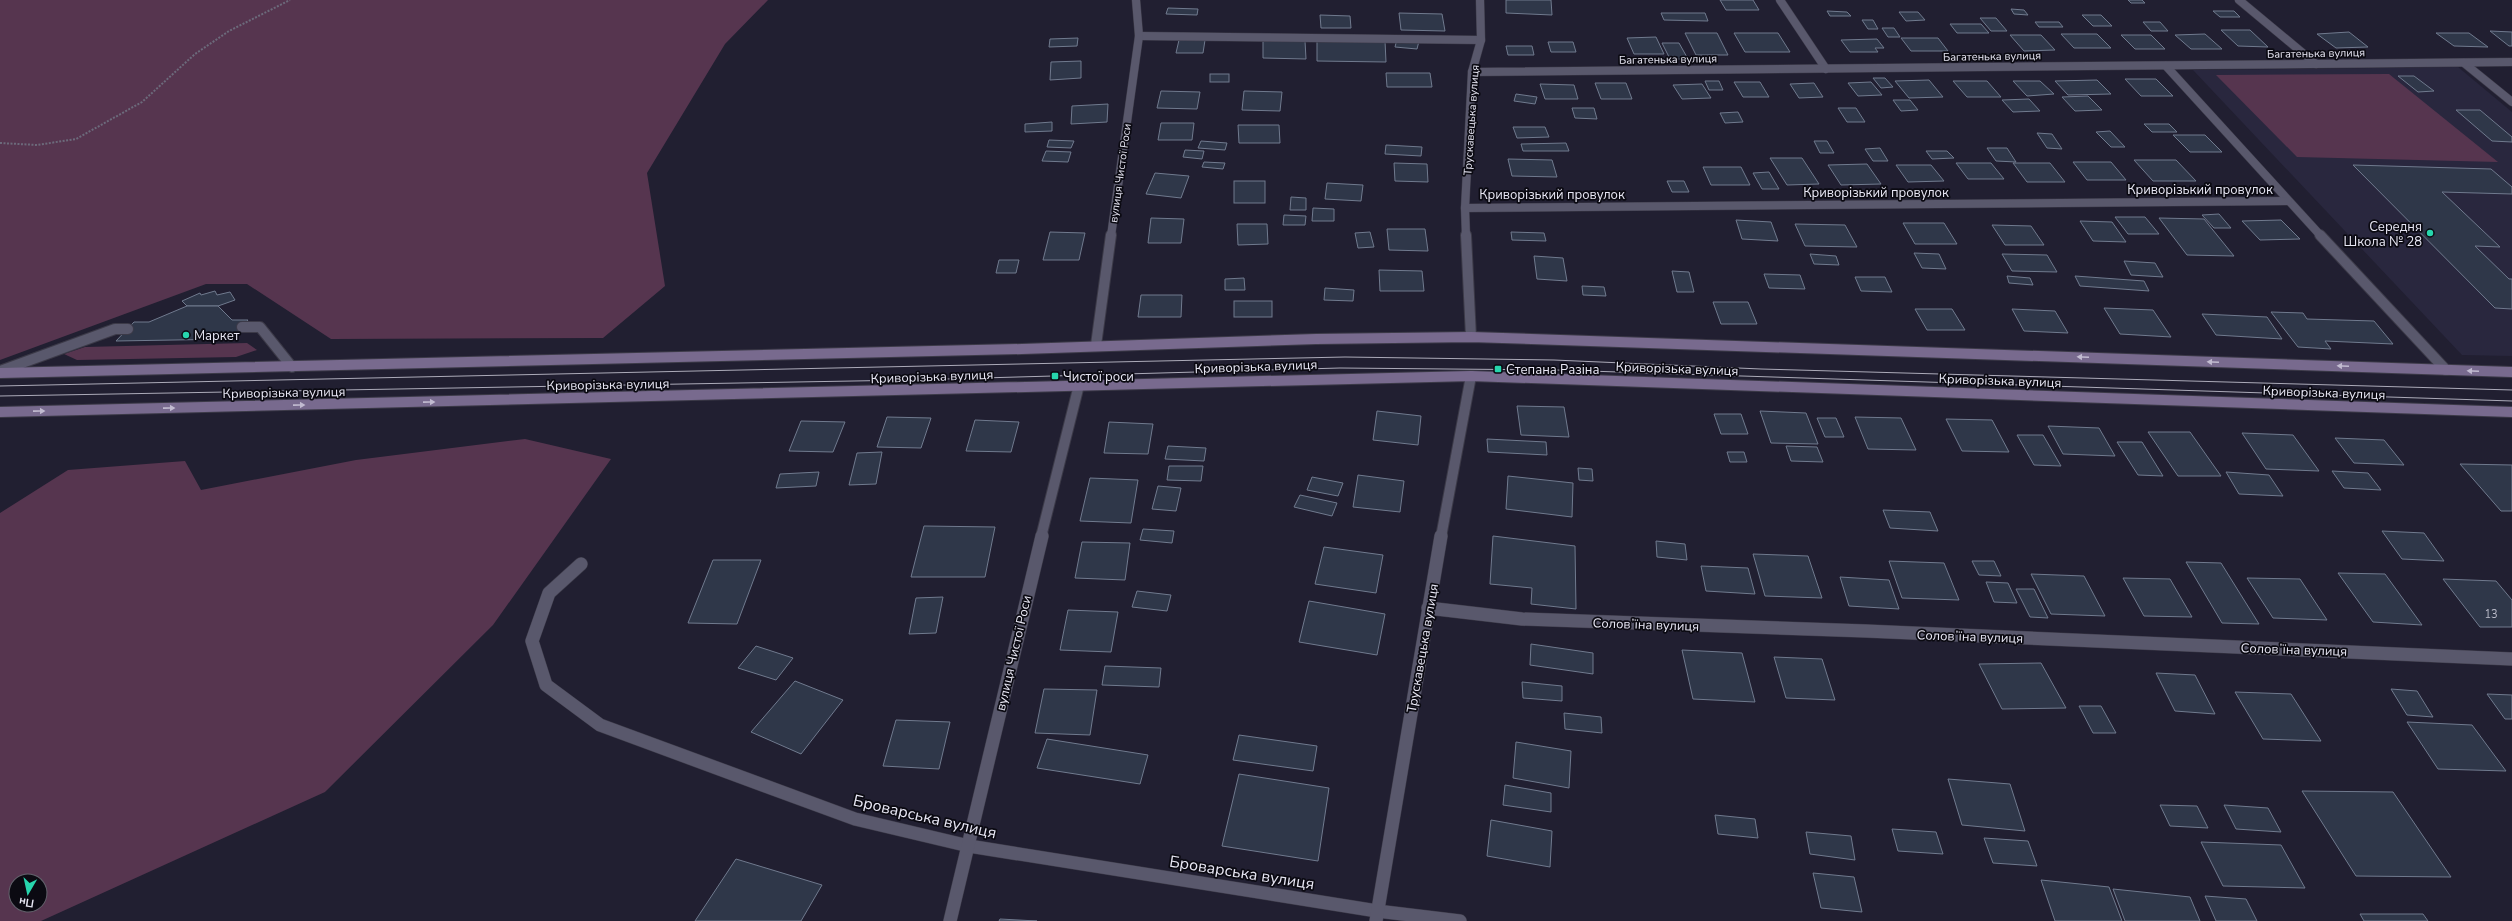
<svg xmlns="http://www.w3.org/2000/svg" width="2512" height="921" font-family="'Nunito Sans',sans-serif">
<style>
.built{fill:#29273e}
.green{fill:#56354f;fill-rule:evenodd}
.building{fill:#2f3749;stroke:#707a8e}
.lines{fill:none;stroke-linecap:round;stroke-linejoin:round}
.service-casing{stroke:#3c3a48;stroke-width:12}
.minor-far2-casing{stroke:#3c3a48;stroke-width:9}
.minor-far1-casing{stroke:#3c3a48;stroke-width:12}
.minor-casing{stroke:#3c3a48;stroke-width:14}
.secondary-casing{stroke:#3c3a48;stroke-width:12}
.path{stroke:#6c6a7b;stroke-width:2;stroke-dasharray:2 1.5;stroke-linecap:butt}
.service{stroke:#59586c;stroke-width:10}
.minor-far2{stroke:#59586c;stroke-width:8}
.minor-far1{stroke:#59586c;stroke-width:10}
.minor{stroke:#59586c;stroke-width:13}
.secondary{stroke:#786a8e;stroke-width:10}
.tram{stroke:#acabb9;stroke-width:1}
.oneway{fill:#c1bbd0}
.poi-dot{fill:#27d5ad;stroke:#0b0a12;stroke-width:1.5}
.labels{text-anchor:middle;stroke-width:3.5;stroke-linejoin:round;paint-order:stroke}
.far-street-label{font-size:11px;fill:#e8e7f4;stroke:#0b0a12}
.number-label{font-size:11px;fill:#babbc9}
.street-label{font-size:13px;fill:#e8e7f4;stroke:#0b0a12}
.poi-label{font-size:13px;fill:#e8e7f4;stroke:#0b0a12;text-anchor:start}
.near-street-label{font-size:16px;fill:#e8e7f4;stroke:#0b0a12}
</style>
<rect width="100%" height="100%" fill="#211f31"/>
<path class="built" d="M2458,67L2512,112V356L2462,355L2193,70Z"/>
<g class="green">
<path d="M0,0H768L725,44L647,173L665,286L603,338L331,339L247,284H206L0,360Z"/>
<path d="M2389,74L2498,162L2297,157L2216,75Z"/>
<path d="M247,343L257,350L236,357L77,360L64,354L85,347Z"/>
<path d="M525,439L611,459L493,625L325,792L41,921H0V513L68,470L185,461L201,490L356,460ZM16,881H40V905H16Z"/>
</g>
<g class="building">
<path d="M1506,0H1551L1552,15L1506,13Z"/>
<path d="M1720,0H1753L1759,10H1726Z"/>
<path d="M2128,0H2142L2145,3H2131Z"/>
<path d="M1168,8L1198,9L1197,15L1166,14Z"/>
<path d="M2011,9L2024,10L2028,15L2014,14Z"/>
<path d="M1827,11L1847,12L1851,16H1830Z"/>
<path d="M2213,11H2234L2240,17H2220Z"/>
<path d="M1899,12H1918L1925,20L1906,21Z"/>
<path d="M1399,13L1442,14L1445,31L1401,30Z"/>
<path d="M1661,13H1705L1708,21L1664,20Z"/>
<path d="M1320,15L1350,16L1351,28H1321Z"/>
<path d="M2082,15H2101L2112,26H2093Z"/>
<path d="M1980,18H1996L2007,31H1991Z"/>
<path d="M1862,20H1873L1878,29H1868Z"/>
<path d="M2035,22H2059L2063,27H2039Z"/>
<path d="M2143,22H2160L2168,31H2151Z"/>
<path d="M1950,24H1981L1989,33H1957Z"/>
<path d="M1882,28H1894L1900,37H1888Z"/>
<path d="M2221,30H2250L2268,47L2238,46Z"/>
<path d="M2490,31L2512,32V46H2509Z"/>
<path d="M2349,32L2368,47L2336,48L2317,34Z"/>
<path d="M1685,33H1717L1728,55H1696Z"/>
<path d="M1734,33H1778L1790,52H1745Z"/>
<path d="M2436,33H2469L2488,47L2454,46Z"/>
<path d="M2061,34H2097L2111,48H2074Z"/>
<path d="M2205,34L2222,49H2191L2175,35Z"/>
<path d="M2010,35H2041L2055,50L2024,51Z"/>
<path d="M2121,35H2151L2165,49H2135Z"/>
<path d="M1656,37L1664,54H1634L1627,38Z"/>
<path d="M1078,38L1077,46L1049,47L1050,39Z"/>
<path d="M1901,38H1938L1948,51H1911Z"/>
<path d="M1397,39L1419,41L1417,49L1395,47Z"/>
<path d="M1877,39L1884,48H1875L1878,52H1850L1841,40Z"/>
<path d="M1179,40H1205L1203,53H1176Z"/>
<path d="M1317,40L1385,41L1386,62L1317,61Z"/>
<path d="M1263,41H1305L1306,59L1263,58Z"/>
<path d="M1548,42H1573L1576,52H1551Z"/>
<path d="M1662,43H1679L1688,59H1670Z"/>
<path d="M1506,46H1532L1534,55H1508Z"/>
<path d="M1081,61V78L1050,80L1051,62Z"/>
<path d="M1386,73H1430L1432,87H1387Z"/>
<rect x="1210" y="74" width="19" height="8"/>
<path d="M2398,76H2414L2434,91L2418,92Z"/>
<path d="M1873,78H1885L1893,87L1881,88Z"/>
<path d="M2125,79H2156L2173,96H2141Z"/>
<path d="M1929,80L1943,97L1909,98L1895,81Z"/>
<path d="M2097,80L2111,94L2068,95L2055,81Z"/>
<path d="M1705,81H1719L1723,90H1709Z"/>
<path d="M1953,81H1987L2001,97H1967Z"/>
<path d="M2013,81H2040L2054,94L2027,96Z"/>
<path d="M1734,82H1760L1769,97H1743Z"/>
<path d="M1871,82L1882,95L1858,96L1848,83Z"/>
<path d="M1595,83H1626L1632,99H1601Z"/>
<path d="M1814,83L1823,97L1799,98L1790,84Z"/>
<path d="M1540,84L1574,85L1578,99H1545Z"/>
<path d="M1702,84L1711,98L1682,99L1673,85Z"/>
<path d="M1161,91L1200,92L1197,109L1157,108Z"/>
<path d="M1244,91L1282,92L1280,111L1242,110Z"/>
<path d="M1516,94L1537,97L1535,104L1514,101Z"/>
<path d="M2088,96L2102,110L2075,111L2062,97Z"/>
<path d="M2029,99L2040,111L2013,112L2002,100Z"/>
<path d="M1893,100H1910L1918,110L1901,111Z"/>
<path d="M1108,104L1107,122L1071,124L1072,106Z"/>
<path d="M1572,108H1594L1597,119L1575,118Z"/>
<path d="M1838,108H1856L1865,122H1847Z"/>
<path d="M2456,110H2480L2512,137V142L2492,141Z"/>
<path d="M1738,112L1743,122L1725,123L1720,113Z"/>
<path d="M1052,122V131L1025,132V124Z"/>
<path d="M1161,123H1194L1192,140H1158Z"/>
<path d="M2144,124H2169L2177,132H2152Z"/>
<path d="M1238,125H1279L1280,143H1239Z"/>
<path d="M1513,127H1545L1549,137L1517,138Z"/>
<path d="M2110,131L2125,147H2111L2096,132Z"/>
<path d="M2037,133L2052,134L2062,149L2047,148Z"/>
<path d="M2173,135H2205L2222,152H2190Z"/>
<path d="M1049,140L1074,141L1071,148L1047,147Z"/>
<path d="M1201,141L1227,143L1225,150L1198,148Z"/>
<path d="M1814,141H1827L1834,153H1820Z"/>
<path d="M1566,143L1569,151H1523L1521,144Z"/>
<path d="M1386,145L1422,147L1421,156L1385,154Z"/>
<path d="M1880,148L1888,161H1873L1865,149Z"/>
<path d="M1987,148H2007L2016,162L1996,161Z"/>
<path d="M1185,150L1204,151L1202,159L1183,157Z"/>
<path d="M1046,151L1071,152L1068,162L1042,161Z"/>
<path d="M1926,151H1947L1954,158L1932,159Z"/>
<path d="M1770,158H1802L1819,184L1787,185Z"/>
<path d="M1508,159L1552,160L1557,177L1512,176Z"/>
<path d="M2134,160H2176L2196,181H2153Z"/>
<path d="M1204,162L1225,163L1223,169L1202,167Z"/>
<path d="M2073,162H2111L2126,180H2087Z"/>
<path d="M1394,163L1427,164L1428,182L1395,181Z"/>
<path d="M1956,163H1991L2004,179H1968Z"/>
<path d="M2013,163H2050L2065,182H2027Z"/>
<path d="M1867,164L1881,184L1841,185L1828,165Z"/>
<path d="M1896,165H1931L1944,181L1908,182Z"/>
<path d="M2353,165L2491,169L2512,187V194L2442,192L2500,247L2475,246L2509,279H2512V309L2495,308Z"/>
<path d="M1703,167H1741L1750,185H1711Z"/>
<path d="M1769,172L1779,189H1762L1753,173Z"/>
<path d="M1155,173L1189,176L1181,198L1146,194Z"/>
<rect x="1234" y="181" width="31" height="22"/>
<path d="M1667,181H1684L1689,192H1672Z"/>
<path d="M1327,183L1363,185L1361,201L1325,199Z"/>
<path d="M1291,197L1306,198V210H1290Z"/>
<path d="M1313,208L1334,209V221H1312Z"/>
<path d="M2219,214L2231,228H2214L2202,215Z"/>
<path d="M1284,215L1306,216L1305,225H1283Z"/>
<path d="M2115,217H2145L2159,234H2128Z"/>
<path d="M1151,218L1184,219L1181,243H1148Z"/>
<path d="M2159,218L2204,219L2234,256L2187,255Z"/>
<path d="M1736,220L1771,222L1778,241L1742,239Z"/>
<path d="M2281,220L2300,239L2260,240L2242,221Z"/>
<path d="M2080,221L2112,222L2126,242L2093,241Z"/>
<path d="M1903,223H1944L1957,244H1915Z"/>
<path d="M1237,224H1267L1268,244L1238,245Z"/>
<path d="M1795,224L1845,225L1857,247L1805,246Z"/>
<path d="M1992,225L2031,226L2044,245H2005Z"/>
<path d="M1387,229H1425L1428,251L1389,250Z"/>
<path d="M1050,232L1085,233L1079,260H1043Z"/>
<path d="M1370,232L1374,247L1358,248L1355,233Z"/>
<path d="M1511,232L1544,233L1546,241L1512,240Z"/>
<path d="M1914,253L1939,254L1946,269L1922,268Z"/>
<path d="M1810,254L1836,256L1839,265L1814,264Z"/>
<path d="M2002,254L2047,255L2057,272L2012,271Z"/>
<path d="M1534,256L1563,258L1567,281L1537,279Z"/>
<path d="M999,260H1019L1016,273H996Z"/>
<path d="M2124,261L2155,263L2163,277L2131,275Z"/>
<path d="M1379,270L1422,271L1424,291H1380Z"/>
<path d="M1672,271L1689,272L1694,292H1677Z"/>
<path d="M1764,274L1800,275L1805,289L1769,288Z"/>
<path d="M2007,276L2030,278L2033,285L2009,283Z"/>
<path d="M2075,276L2144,281L2149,291L2080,286Z"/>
<path d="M1855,277H1885L1892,292L1861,291Z"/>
<path d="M1244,278L1245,290H1225V279Z"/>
<path d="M1582,286L1604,287L1606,296L1583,295Z"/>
<path d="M1325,288L1354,290L1353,301L1324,300Z"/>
<path d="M215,291L217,295L230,292L235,300L218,306H187L182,301L200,293L201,295Z"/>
<path d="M1141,295H1182L1181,317H1138Z"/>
<rect x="1234" y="301" width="38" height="16"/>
<path d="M1713,302H1748L1757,324H1721Z"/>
<path d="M187,306H218L232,320H248L232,339L116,341L134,322H149Z"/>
<path d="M2104,308L2153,310L2171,337L2120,334Z"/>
<path d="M1915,309H1952L1965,330H1927Z"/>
<path d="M2012,309L2055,311L2068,333L2024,331Z"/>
<path d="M2271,312L2303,313L2307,319L2374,321L2393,344L2325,341L2331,349L2298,347Z"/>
<path d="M2202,314L2267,317L2282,339L2216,335Z"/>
<path d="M1517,406L1564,407L1569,437L1521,435Z"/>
<path d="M1377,411L1421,416L1418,445L1373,440Z"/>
<path d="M1760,411L1806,413L1818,444L1771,443Z"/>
<path d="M1714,414H1741L1748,434H1721Z"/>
<path d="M887,417L931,418L921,448L877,447Z"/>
<path d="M1855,417L1901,418L1916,450L1868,449Z"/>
<path d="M1817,418H1836L1844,437H1825Z"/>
<path d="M1946,419L1992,420L2009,452L1962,451Z"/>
<path d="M975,420L1019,422L1011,452L966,451Z"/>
<path d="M801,421L845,422L833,452L789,451Z"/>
<path d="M1109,422L1153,424L1148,454L1104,453Z"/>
<path d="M2048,426L2099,428L2115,456L2063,454Z"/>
<path d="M2148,432H2190L2221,476H2178Z"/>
<path d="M2242,433L2293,435L2319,471L2266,469Z"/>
<path d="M2017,435H2043L2061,466L2034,465Z"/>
<path d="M2335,438L2384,440L2404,465L2354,463Z"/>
<path d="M1487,439L1546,442L1547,455L1488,452Z"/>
<path d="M2117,442H2142L2163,476L2138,475Z"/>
<path d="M1168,446L1206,448L1204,461L1165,459Z"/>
<path d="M1786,446L1817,447L1823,462L1791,461Z"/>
<path d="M882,452L876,484L849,485L857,453Z"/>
<path d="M1727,452H1744L1747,462H1730Z"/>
<path d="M2460,464L2512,465V511H2501Z"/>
<path d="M1169,466H1203L1201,481L1167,480Z"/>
<path d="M1578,468L1592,469L1593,481L1579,480Z"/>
<path d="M2332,471L2368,473L2381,490L2344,488Z"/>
<path d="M819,472L816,486L776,488L780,474Z"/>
<path d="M2226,472L2269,475L2283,496L2239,494Z"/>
<path d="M1358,475L1404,481L1400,512L1353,507Z"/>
<path d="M1508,476L1573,483L1572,517L1506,509Z"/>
<path d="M1312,477L1343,483L1338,496L1307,490Z"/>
<path d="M1090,478L1138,480L1131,523L1080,521Z"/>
<path d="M1158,486L1181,488L1176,511L1152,509Z"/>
<path d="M1300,495L1337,503L1332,516L1294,507Z"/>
<path d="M1883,510L1930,512L1938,531L1890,528Z"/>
<path d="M924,526L995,527L985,577H911Z"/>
<path d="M1143,529L1174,531L1172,543L1140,540Z"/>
<path d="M2382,531L2424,533L2444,561L2402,559Z"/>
<path d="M1493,536L1575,546L1576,609L1531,604L1532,588L1490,584Z"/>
<path d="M1656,541L1685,544L1687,560L1657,557Z"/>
<path d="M1082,542L1130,543L1125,580L1075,578Z"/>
<path d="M1324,547L1383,555L1376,593L1315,584Z"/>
<path d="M1753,554L1808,556L1822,598L1765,596Z"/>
<path d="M713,560H761L737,624L688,623Z"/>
<path d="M1889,561L1944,563L1959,600L1902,598Z"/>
<path d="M1972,561H1994L2001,576L1979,575Z"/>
<path d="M2186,562L2221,563L2259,624L2222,623Z"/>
<path d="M1701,566L1748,568L1755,594L1706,591Z"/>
<path d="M2338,573L2385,574L2422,625L2373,622Z"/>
<path d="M2031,574L2084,576L2105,616L2051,614Z"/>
<path d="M1840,577L1889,580L1899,609L1849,606Z"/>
<path d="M2123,578L2170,579L2192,617L2144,616Z"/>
<path d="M2247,578L2300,579L2327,620L2273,618Z"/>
<path d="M2443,579L2496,581L2512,600V627H2480Z"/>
<path d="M1986,582L2008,583L2017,603L1994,602Z"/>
<path d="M2016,589H2034L2048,618L2030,617Z"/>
<path d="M1137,591L1171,595L1167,611L1132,607Z"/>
<path d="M943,597L936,633L909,634L916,598Z"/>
<path d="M1309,601L1385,614L1377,655L1299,642Z"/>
<path d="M1068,610L1118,612L1111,652L1060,650Z"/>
<path d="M1531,644L1593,653V674L1530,665Z"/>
<path d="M756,646L793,658L776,680L738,668Z"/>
<path d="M1682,650L1742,653L1755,702L1693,699Z"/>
<path d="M1774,657L1822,659L1835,700L1786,698Z"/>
<path d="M2041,663L2066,708L2002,709L1979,664Z"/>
<path d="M1105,666L1161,668L1159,687L1102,685Z"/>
<path d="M2156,673L2195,675L2215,714L2175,711Z"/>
<path d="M795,681L843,700L801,754L751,732Z"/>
<path d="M1522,682L1562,686V701L1523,698Z"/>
<path d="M1044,689L1097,690L1090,735L1035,733Z"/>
<path d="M2391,689L2417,691L2433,717L2407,715Z"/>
<path d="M2235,692L2291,694L2321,741L2263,739Z"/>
<path d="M2487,694L2512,695V719H2505Z"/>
<path d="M2079,706H2101L2116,733H2093Z"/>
<path d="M1564,713L1601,717L1602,733L1565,729Z"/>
<path d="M896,720L950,722L939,769L883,766Z"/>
<path d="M2407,722L2472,725L2506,771L2438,769Z"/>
<path d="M1239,735L1317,746L1313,771L1233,760Z"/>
<path d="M1047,739L1148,755L1140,784L1037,768Z"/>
<path d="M1516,742L1571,751L1569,788L1513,778Z"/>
<path d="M1239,774L1329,788L1318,861L1222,846Z"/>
<path d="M1948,779L2010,784L2025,831L1962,825Z"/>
<path d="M1505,785L1551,793V812L1503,805Z"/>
<path d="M2302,791L2393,792L2451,877L2356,876Z"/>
<path d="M2160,805L2197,806L2208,828L2170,826Z"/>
<path d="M2224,805L2268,808L2281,832L2236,829Z"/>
<path d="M1715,815L1755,819L1758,838L1718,834Z"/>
<path d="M1491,820L1552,831L1550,867L1487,856Z"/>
<path d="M1892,829L1936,832L1943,854L1898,851Z"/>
<path d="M1806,832L1851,836L1855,860L1810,854Z"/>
<path d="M1984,838L2028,841L2037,866L1993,863Z"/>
<path d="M2201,842L2281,845L2305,888L2223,886Z"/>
<path d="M736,859L822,885L801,921H695Z"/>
<path d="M1813,873L1854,877L1862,912L1821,908Z"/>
<path d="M2041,880L2109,887L2122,921H2055Z"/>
<path d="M2113,889L2190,897L2200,921H2125Z"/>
<path d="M2205,896L2246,899L2257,921H2216Z"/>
<path d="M2360,914H2423L2428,921H2364Z"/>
<path d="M1000,919L1037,921H999Z"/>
</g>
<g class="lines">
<defs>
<g id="service">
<path d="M242,327H260L292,367"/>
<path d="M0,371L115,329H128"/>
</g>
<g id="minor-far2">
<path d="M1780,0L1826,69"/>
<path d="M2239,0L2316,64"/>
<path d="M1139,36L1481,40"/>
<path d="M2464,63L2512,102"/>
<path d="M2166,66L2321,236"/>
<path d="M1472,72L2512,62"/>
<path d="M1465,208L2288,201"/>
<path d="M1111,236L1139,36L1136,0"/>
<path d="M1466,236L1465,208L1472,72L1481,40L1480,0"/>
</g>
<g id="minor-far1">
<path d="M1466,235L1471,337"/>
<path d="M2320,235L2446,370"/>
<path d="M1096,345L1111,235"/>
<path d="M1041,537L1079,385"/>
<path d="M1441,537L1471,376"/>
</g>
<g id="minor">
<path d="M581,564L549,593L532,641L546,685L600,725L855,819L969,846L1377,911L1460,921"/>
<path d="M1428,608L1522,619L1866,631L2512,659"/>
<path d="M950,921L1042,536"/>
<path d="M1376,921L1441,536"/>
</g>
<g id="secondary">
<path d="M0,373L1022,349L1316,339L1471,337L2512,372"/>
<path d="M0,412L1471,376L2512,412"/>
</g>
</defs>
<use href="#service" class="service-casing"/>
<use href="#minor-far2" class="minor-far2-casing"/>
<use href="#minor-far1" class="minor-far1-casing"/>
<use href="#minor" class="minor-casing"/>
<use href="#secondary" class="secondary-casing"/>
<path class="path" d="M0,143L37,145L76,139L142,102L195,54L229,31L290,0"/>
<use href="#service" class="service"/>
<use href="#minor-far2" class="minor-far2"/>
<use href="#minor-far1" class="minor-far1"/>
<use href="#minor" class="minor"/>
<use href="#secondary" class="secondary"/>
<g class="tram">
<path d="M0,386L1345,357L1554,360L1761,369L2512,390"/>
<path d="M0,396L910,380L1340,368L1557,370L2512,401"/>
</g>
</g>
<defs><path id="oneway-solid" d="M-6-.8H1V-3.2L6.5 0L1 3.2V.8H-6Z"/></defs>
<g class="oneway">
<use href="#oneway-solid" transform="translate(2083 357) rotate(-178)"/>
<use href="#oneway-solid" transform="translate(2213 362) rotate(-178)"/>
<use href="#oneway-solid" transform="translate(2343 366) rotate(-178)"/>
<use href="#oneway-solid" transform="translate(2473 371) rotate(-178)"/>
<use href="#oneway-solid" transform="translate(429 402) rotate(-1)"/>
<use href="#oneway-solid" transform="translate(299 405) rotate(-1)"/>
<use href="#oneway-solid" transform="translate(169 408) rotate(-1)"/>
<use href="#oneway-solid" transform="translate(39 411) rotate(-1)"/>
</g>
<g class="poi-dot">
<circle cx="2430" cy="233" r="4"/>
<circle cx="186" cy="335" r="4"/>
<rect x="1494" y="365" width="8" height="8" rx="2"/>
<rect x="1051" y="372" width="8" height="8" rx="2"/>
</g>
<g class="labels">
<g class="far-street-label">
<text transform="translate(2316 53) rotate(-1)" y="4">Багатенька вулиця</text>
<text transform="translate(1992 56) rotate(-1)" y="4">Багатенька вулиця</text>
<text transform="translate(1668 59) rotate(-1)" y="4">Багатенька вулиця</text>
<text transform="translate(1471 120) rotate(-86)" y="4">Трускавецька вулиця</text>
<text transform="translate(1120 173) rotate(-82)" y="4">вулиця Чистої Роси</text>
</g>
<g class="number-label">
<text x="2491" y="618">13</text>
</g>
<g class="street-label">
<text x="2200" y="194">Криворізький провулок</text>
<text x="1876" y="197">Криворізький провулок</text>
<text x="1552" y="199">Криворізький провулок</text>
<text transform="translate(1256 366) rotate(-2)" y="5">Криворізька вулиця</text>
<text transform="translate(1677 368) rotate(2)" y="5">Криворізька вулиця</text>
<text transform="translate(932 376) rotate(-2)" y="5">Криворізька вулиця</text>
<text transform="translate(2000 380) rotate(2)" y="5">Криворізька вулиця</text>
<text transform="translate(608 384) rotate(-1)" y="5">Криворізька вулиця</text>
<text transform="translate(284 392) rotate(-1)" y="5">Криворізька вулиця</text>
<text transform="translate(2324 392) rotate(2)" y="5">Криворізька вулиця</text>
<text transform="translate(1646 624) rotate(2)" y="5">Соловʼїна вулиця</text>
<text transform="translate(1970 636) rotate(2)" y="5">Соловʼїна вулиця</text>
<text transform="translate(1422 648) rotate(-80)" y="5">Трускавецька вулиця</text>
<text transform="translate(2294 649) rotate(2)" y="5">Соловʼїна вулиця</text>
<text transform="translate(1013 653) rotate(-77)" y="5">вулиця Чистої Роси</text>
</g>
<g class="poi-label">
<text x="2422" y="231" text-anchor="end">Середня<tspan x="2422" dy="15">Школа № 28</tspan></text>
<text x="194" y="340">Маркет</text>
<text x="1506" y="374">Степана Разіна</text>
<text x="1063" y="381">Чистої роси</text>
</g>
<g class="near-street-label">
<text transform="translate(925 816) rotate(13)" y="6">Броварська вулиця</text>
<text transform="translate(1242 872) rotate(9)" y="6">Броварська вулиця</text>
</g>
</g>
<g transform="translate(28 893) rotate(189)"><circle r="19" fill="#0b0a12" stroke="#63626c"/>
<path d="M0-3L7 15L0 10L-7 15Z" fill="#27d5ad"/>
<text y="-6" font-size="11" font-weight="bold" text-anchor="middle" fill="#e8e7f4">Пн</text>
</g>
</svg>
